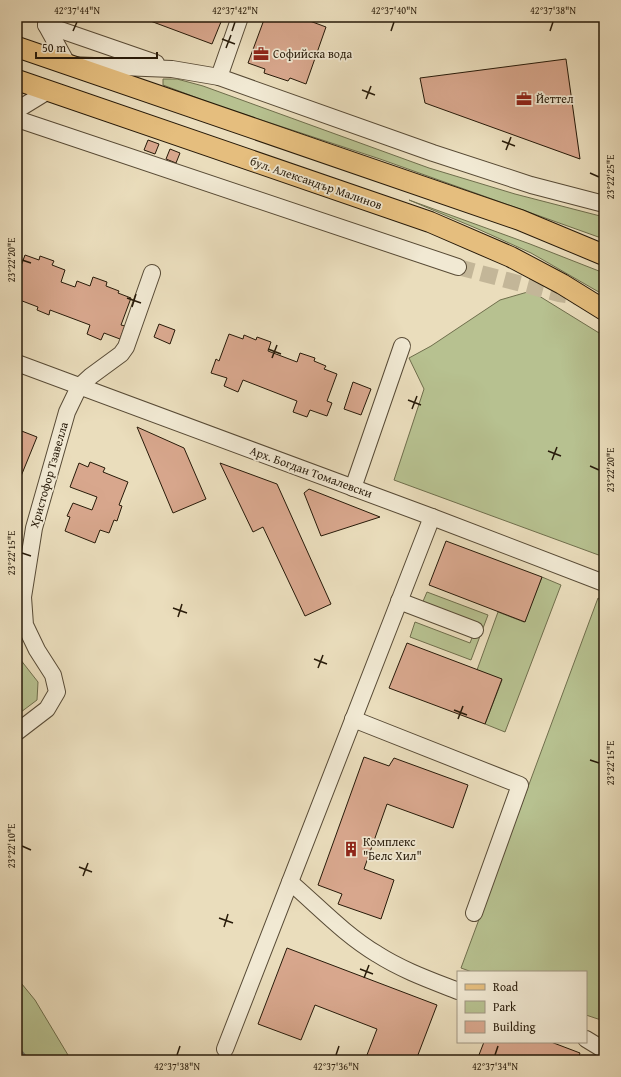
<svg xmlns="http://www.w3.org/2000/svg" width="621" height="1077" font-family="'Gentium Book Plus',serif">
<style>
.green{fill:#b7c190;stroke:#6f6e4c}
.lines{fill:none;stroke-linecap:round;stroke-linejoin:round}
.stream{stroke:#6e7974;stroke-width:5}
.building{fill:#d8a78d;stroke:#271a09}
.minor-tunnel{stroke:#c3b698;stroke-width:16;stroke-dasharray:16 8;stroke-linecap:butt}
.minor-casing{stroke:#584b36;stroke-width:18}
.major-casing{stroke:#271a09;stroke-width:22}
.minor{stroke:#f1e9d3;stroke-width:16}
.major{stroke:#e5be7e;stroke-width:20}
.ticks{fill:none;stroke:#271a09;stroke-width:1.5}
.labels{text-anchor:middle;stroke-width:3.5;stroke-linejoin:round;paint-order:stroke}
.poi-label{font-size:12px;fill:#271a09;stroke:#f1e9d3;text-anchor:start}
.street-label{font-size:12px;fill:#271a09;stroke:#f1e9d3}
.neatline{fill:none;stroke:#271a09;stroke-width:1.5}
.ticks-label{font-size:10px;text-anchor:middle;fill:#271a09}
</style>
<rect width="100%" height="100%" fill="#eaddbc"/>
<filter id="stains"><feTurbulence type="fractalNoise" baseFrequency=".005" numOctaves="4"/><feColorMatrix values="0 0 0 0 .2 0 0 0 0 .09 0 0 0 0 .02 0 0 0 .5 -.17"/></filter>
<radialGradient id="worn" r=".72"><stop offset=".6" stop-color="#630" stop-opacity="0"/><stop offset="1" stop-color="#630" stop-opacity=".3"/></radialGradient>
<g class="green">
<path d="M163,79H177L203,86L429,168L515,194L604,217V239L380,159L216,105L163,85Z"/>
<path d="M409,200L530,244L604,273V295L531,253L478,229Z"/>
<path d="M531,291L604,336V557L394,480L424,389L409,358L431,346L500,300Z"/>
<path d="M542,577L561,585L505,732L485,724L502,680L477,670L498,612L524,622Z"/>
<path d="M427,592L488,615L471,660L410,637L415,622L470,643L475,630L421,606Z"/>
<path d="M598,598L604,601V1021L586,1015V972H472L461,968Z"/>
<path d="M17,651L20,659L38,682L37,700L17,715V707L20,706L17,697Z"/>
<path d="M17,978L35,1000L71,1060H17Z"/>
</g>
<g class="lines">
<path class="stream" d="M17,1048L27,1060"/>
</g>
<g class="building">
<path d="M146,17H223L212,44L145,19Z"/>
<path d="M265,17H299L326,27L306,84L290,78L288,81L264,73L265,69L248,63Z"/>
<path d="M566,59L580,159L425,103L420,78Z"/>
<path d="M148,140L159,144L155,154L144,150Z"/>
<path d="M170,149L180,153L176,163L166,159Z"/>
<path d="M25,255L39,260L40,256L54,261L52,265L65,270L61,282L75,287L77,281L90,286L93,277L107,282L106,286L119,291L118,293L131,298L121,325L125,326L120,339L104,333L101,340L87,334L90,325L50,310L49,315L37,310L38,307L17,299V265L21,266Z"/>
<path d="M159,324L175,330L170,344L154,337Z"/>
<path d="M229,334L243,339L244,335L256,340L257,337L271,342L268,351L297,362L300,353L315,358L314,361L326,366L324,369L337,374L327,401L332,403L327,416L310,410L307,417L293,412L297,401L243,380L238,392L224,386L227,378L211,373L216,359L219,361Z"/>
<path d="M353,382L371,389L361,415L344,409Z"/>
<path d="M137,427L184,448L206,499L173,513Z"/>
<path d="M19,430L37,437L17,486V434Z"/>
<path d="M90,462L105,468L103,472L128,482L119,505L122,506L117,521L114,520L109,533L100,530L95,543L65,531L70,517L67,516L73,503L92,510L97,497L70,487L79,463L88,467Z"/>
<path d="M220,463L277,484L331,604L305,616L263,527L253,532Z"/>
<path d="M309,489L380,517L321,536L304,493Z"/>
<path d="M446,541L542,577L525,622L429,585Z"/>
<path d="M407,643L502,679L485,724L389,688Z"/>
<path d="M364,757L389,766L394,758L468,785L453,828L387,804L364,869L394,880L381,919L338,904L342,894L318,885Z"/>
<path d="M287,948L437,1005L416,1060H365L377,1029L315,1005L301,1040L258,1024Z"/>
<path d="M484,1042H551L580,1053L577,1060H477Z"/>
</g>
<g class="lines">
<path class="minor-tunnel" d="M458,267L559,294L579,297"/>
<defs>
<g id="minor">
<path d="M46,25L68,65L172,69L219,77L433,153L531,185L604,204"/>
<path d="M46,25L156,63"/>
<path d="M219,77L240,17"/>
<path d="M17,110L48,91"/>
<path d="M17,119L458,267"/>
<path d="M17,363L432,517L604,583"/>
<path d="M353,488L402,346"/>
<path d="M399,601L475,630"/>
<path d="M353,719L520,785L474,913"/>
<path d="M17,732L47,709L57,692L53,675L37,650L25,625L23,597L34,528L67,412L79,387L91,376L121,354L126,347L152,273"/>
<path d="M290,882C318,906 345,935 377,954C402,970 430,980 458,991"/>
<path d="M586,1039L604,1050"/>
<path d="M225,1049L432,517"/>
</g>
<g id="major">
<path d="M17,47L520,220L604,255"/>
<path d="M17,80L430,222L511,257L562,284L604,310"/>
</g>
</defs>
<use href="#minor" class="minor-casing"/>
<use href="#major" class="major-casing"/>
<use href="#minor" class="minor"/>
<use href="#major" class="major"/>
</g>
<path class="ticks" d="M73,31L77,22M232,31L235,22M391,31L394,22M550,31L553,22M222,39L235,44M226,48L231,35M362,90L375,95M366,99L371,86M502,141L515,146M506,150L511,137M590,173L599,177M22,260L31,263M127,298L141,303M132,307L136,294M268,349L281,354M272,358L277,345M408,400L421,405M412,409L417,396M548,451L561,456M552,460L557,447M590,466L599,470M22,553L31,556M173,608L187,613M178,617L182,604M314,659L327,664M318,668L323,655M454,710L467,715M458,719L463,706M590,760L599,763M22,846L31,850M79,867L92,872M83,876L88,863M219,918L233,923M224,927L228,914M360,969L373,974M364,978L369,965M177,1055L180,1046M336,1055L339,1046M495,1055L498,1046"/>
<defs>
<symbol id="office-bare" viewBox="-9 -9 18 18"><path d="M-6-3h4V-5.5h4V-3h4V5H-6ZM-1-4.5V-3h2v-1.5ZM-6 0V1H6V0Z" fill="#8f2418" stroke="#f1e9d3" stroke-width="2.5" paint-order="stroke"/></symbol>
<symbol id="building-bare" viewBox="-9 -9 18 18"><path d="M-4-6H4V6H1V3H-1V6H-4ZM-2.5-4.3h1.7v1.8h-1.7ZM.8-4.3h1.7v1.8H.8ZM-2.5-1h1.7V.8h-1.7ZM.8-1h1.7V.8H.8Z" fill="#8f2418" stroke="#f1e9d3" stroke-width="2.5" paint-order="stroke"/></symbol>
</defs>
<g fill-rule="evenodd">
<use href="#office-bare" x="250" y="43" width="22" height="22"/>
<use href="#office-bare" x="513" y="88" width="22" height="22"/>
<use href="#building-bare" x="340" y="838" width="22" height="22"/>
</g>
<g class="labels">
<g class="poi-label">
<text x="273" y="58">Софийска вода</text>
<text x="536" y="103">Йеттел</text>
<text x="363" y="846">Комплекс<tspan x="363" dy="14">"Белс Хил"</tspan></text>
</g>
<g class="street-label">
<text transform="translate(316 183) rotate(19)" y="4">бул. Александър Малинов</text>
<text transform="translate(311 472) rotate(20)" y="4">Арх. Богдан Томалевски</text>
<text transform="translate(49 475) rotate(-74)" y="4">Христофор Тзавелла</text>
</g>
</g>
<rect width="621" height="1077" fill="none" stroke="#eaddbc" stroke-width="44"/>
<rect x="457" y="971" width="130" height="72" fill="#f1e9d3" stroke="#a09682"/>
<rect x="465" y="984" width="20" height="6" fill="#e5be7e" stroke="#a09682"/>
<text x="493" y="991" font-size="12" fill="#271a09">Road</text>
<rect x="465" y="1001" width="20" height="12" fill="#b7c190" stroke="#a09682"/>
<text x="493" y="1011" font-size="12" fill="#271a09">Park</text>
<rect x="465" y="1021" width="20" height="12" fill="#d8a78d" stroke="#a09682"/>
<text x="493" y="1031" font-size="12" fill="#271a09">Building</text>
<path d="M36 52v6h121v-6" fill="none" stroke="#271a09" stroke-width="2"/>
<text x="42" y="52" font-size="12" fill="#271a09" stroke="#f1e9d3" stroke-width="3" paint-order="stroke">50 m</text>
<rect x="22" y="22" width="577" height="1033" class="neatline"/>
<g class="ticks-label">
<text x="77" y="14">42°37'44"N</text>
<text x="235" y="14">42°37'42"N</text>
<text x="394" y="14">42°37'40"N</text>
<text x="553" y="14">42°37'38"N</text>
<text transform="translate(610 177) rotate(-90)" y="4">23°22'25"E</text>
<text transform="translate(11 260) rotate(-90)" y="4">23°22'20"E</text>
<text transform="translate(610 470) rotate(-90)" y="4">23°22'20"E</text>
<text transform="translate(11 553) rotate(-90)" y="4">23°22'15"E</text>
<text transform="translate(610 763) rotate(-90)" y="4">23°22'15"E</text>
<text transform="translate(11 846) rotate(-90)" y="4">23°22'10"E</text>
<text x="177" y="1070">42°37'38"N</text>
<text x="336" y="1070">42°37'36"N</text>
<text x="495" y="1070">42°37'34"N</text>
</g>
<rect width="100%" height="100%" filter="url(#stains)"/>
<rect width="100%" height="100%" fill="url(#worn)"/>
</svg>
